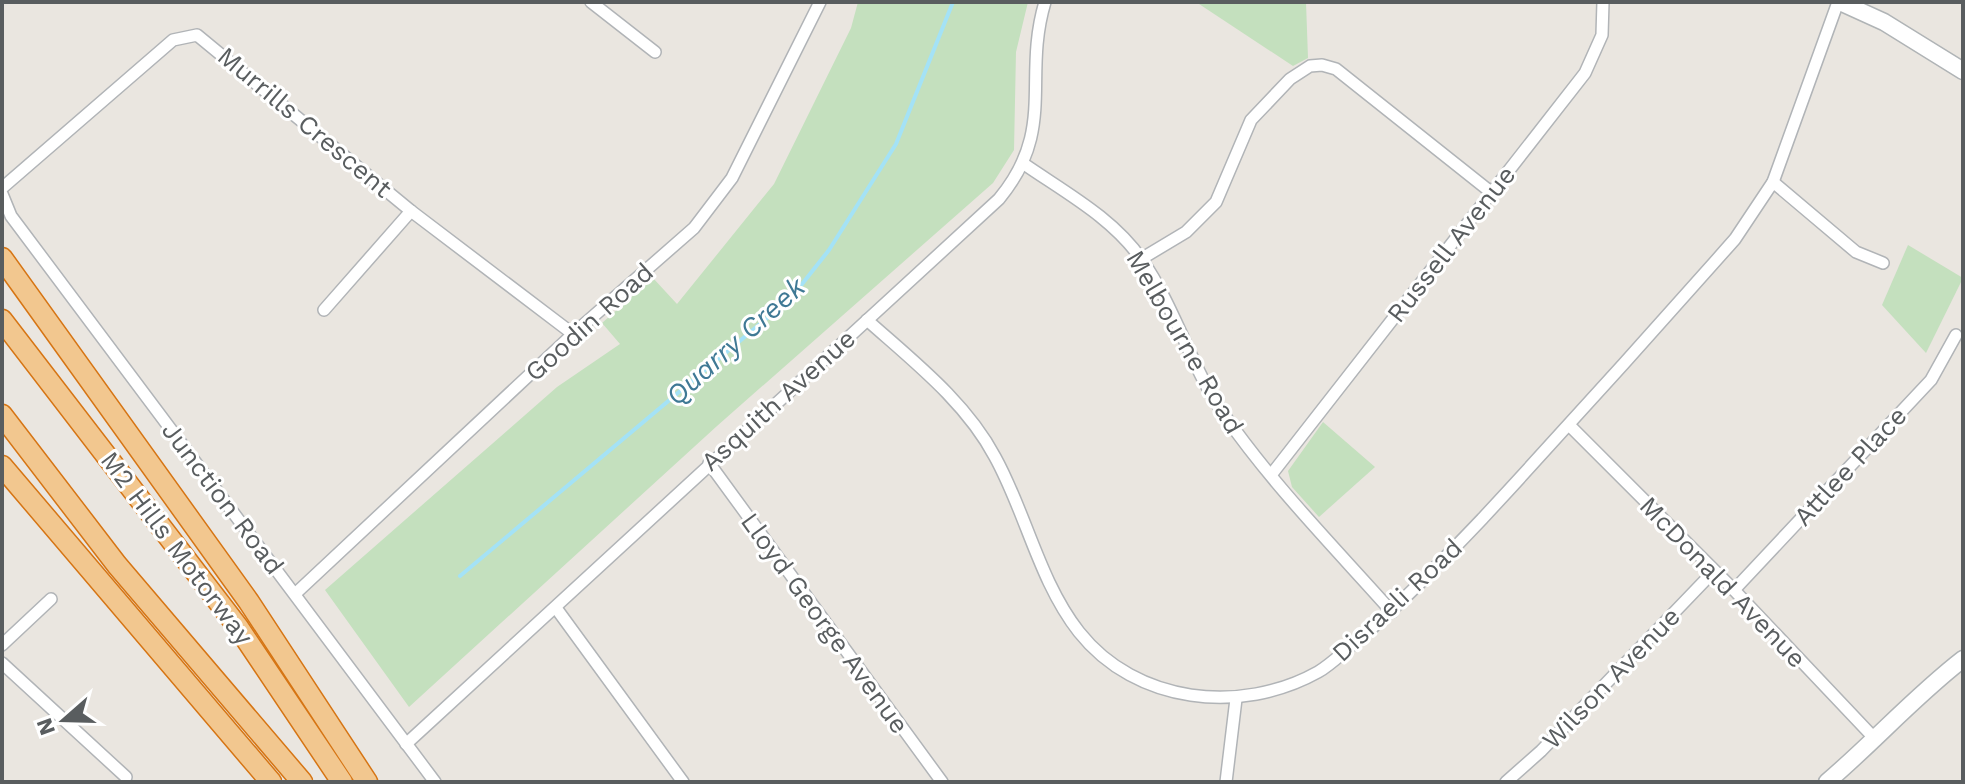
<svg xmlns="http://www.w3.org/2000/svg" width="1965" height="784" font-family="'Work Sans',sans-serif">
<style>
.green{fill:#c4e0be}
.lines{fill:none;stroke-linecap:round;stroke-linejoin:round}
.stream{stroke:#a4e2f6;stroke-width:4}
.street-casing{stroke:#b1b4b7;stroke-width:14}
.secondary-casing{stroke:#b0b4b6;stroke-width:19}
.highway-casing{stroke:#d67514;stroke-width:23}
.street{stroke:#fff;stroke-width:11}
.secondary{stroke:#fff;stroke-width:16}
.highway{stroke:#f2c78f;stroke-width:20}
.labels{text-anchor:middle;stroke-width:6;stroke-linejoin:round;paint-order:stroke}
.street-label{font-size:26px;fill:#595d5f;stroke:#fff}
.water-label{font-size:28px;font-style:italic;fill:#3f7995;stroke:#fff}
</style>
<rect width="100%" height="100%" fill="#eae6e0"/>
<g class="green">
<path d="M858,2H1028L1016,52L1014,150L993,183L717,426L409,707L325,590L557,387L620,344L602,323L653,278L677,304L774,184L851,28Z"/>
<path d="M1196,2H1306L1308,58L1293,66Z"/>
<path d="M1908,245L1963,278L1926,353L1882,305Z"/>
<path d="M1323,422L1375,467L1319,517L1292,487L1288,471Z"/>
</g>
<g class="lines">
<path class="stream" d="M460,576L791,298L829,250L896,144L953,2"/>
<defs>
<g id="street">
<path d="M591,2L655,52"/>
<path d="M1024,164C1066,193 1113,218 1142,260C1176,309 1191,368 1225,416C1274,486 1335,548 1392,612"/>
<path d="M1773,182L1856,252L1883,263"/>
<path d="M2,188L173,40L197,35L411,211L573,334"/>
<path d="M2,194L11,216L435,782"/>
<path d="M1141,259L1186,232L1216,202L1251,120L1290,79L1310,66L1322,65L1336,69L1492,193"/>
<path d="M324,310L411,211"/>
<path d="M867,320C913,361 966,402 995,457C1026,513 1039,581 1079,632C1136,704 1241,715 1318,672C1332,664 1344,651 1357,641C1402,603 1442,561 1483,518C1568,426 1652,333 1735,239L1773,182L1838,2"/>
<path d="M1569,425L1734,590L1876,740"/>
<path d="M709,463L942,782"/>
<path d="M1271,475L1585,73L1602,35L1603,2"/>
<path d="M1734,590L1931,380L1956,335"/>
<path d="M295,594L573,334L694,228L732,178L820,2"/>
<path d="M556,608L683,782"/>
<path d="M2,645L51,599"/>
<path d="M2,663L126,777"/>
<path d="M406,744L999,199C1057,129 1022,79 1045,2"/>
<path d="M1226,782L1236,699"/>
<path d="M1506,782L1541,751L1714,571"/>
</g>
<g id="secondary">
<path d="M1840,2L1884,22L1963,71"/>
<path d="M1827,782C1874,742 1915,696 1963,659"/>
</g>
<g id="highway">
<path d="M2,258L249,602L367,782"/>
<path d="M2,320L238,627L342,782"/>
<path d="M2,415L117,565L302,782"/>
<path d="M2,466L271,782"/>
</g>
</defs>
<use href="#street" class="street-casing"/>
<use href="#secondary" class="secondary-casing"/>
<use href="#highway" class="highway-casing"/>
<use href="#street" class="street"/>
<use href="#secondary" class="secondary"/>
<use href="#highway" class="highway"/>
</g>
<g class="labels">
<g class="street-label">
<text transform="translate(305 122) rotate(40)" y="9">Murrills Crescent</text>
<text transform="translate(1451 244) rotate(-52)" y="9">Russell Avenue</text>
<text transform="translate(589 322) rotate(-42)" y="9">Goodin Road</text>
<text transform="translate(1185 342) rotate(60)" y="9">Melbourne Road</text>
<text transform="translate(778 400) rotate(-42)" y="9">Asquith Avenue</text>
<text transform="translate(1850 466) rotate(-47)" y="9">Attlee Place</text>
<text transform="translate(223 498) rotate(53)" y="9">Junction Road</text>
<text transform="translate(177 548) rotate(53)" y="9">M2 Hills Motorway</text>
<text transform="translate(1723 582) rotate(46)" y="9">McDonald Avenue</text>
<text transform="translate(1397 600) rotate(-43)" y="9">Disraeli Road</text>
<text transform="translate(825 623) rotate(54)" y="9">Lloyd George Avenue</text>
<text transform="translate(1611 678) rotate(-46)" y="9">Wilson Avenue</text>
</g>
<g class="water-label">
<text transform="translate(735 341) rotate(-42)" y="10">Quarry Creek</text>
</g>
</g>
<rect width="1965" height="784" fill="none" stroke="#595d5f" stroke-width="8"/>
<g transform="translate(64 720) rotate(250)" stroke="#ffffff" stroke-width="6" paint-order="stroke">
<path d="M0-6L14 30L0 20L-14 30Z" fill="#595d5f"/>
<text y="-12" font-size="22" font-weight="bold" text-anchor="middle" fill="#595d5f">N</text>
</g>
</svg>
